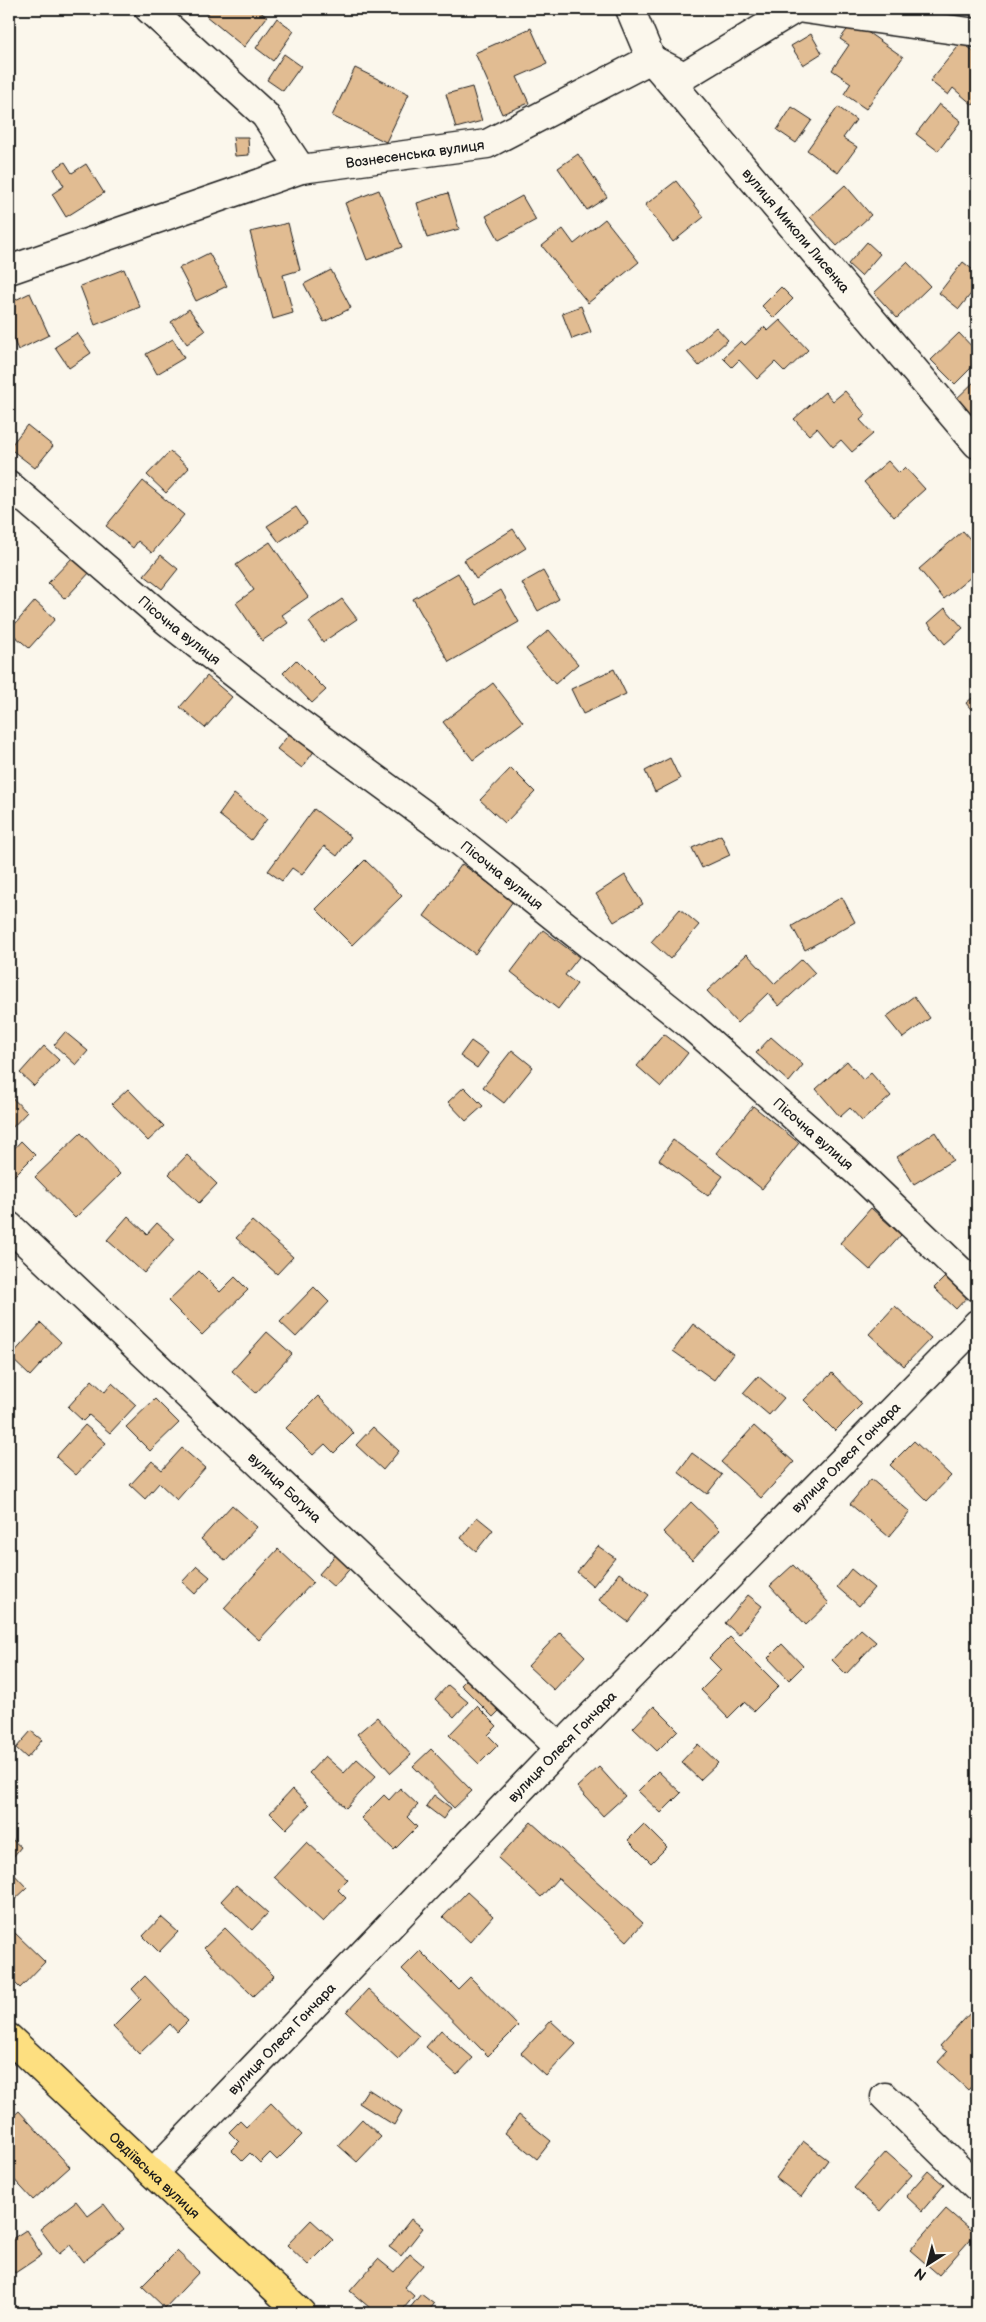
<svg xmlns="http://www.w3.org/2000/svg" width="986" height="2322" font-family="'Balsamiq Sans',sans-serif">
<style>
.building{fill:#e1bc92;stroke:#1c1c1c}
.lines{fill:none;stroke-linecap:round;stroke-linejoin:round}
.minor-casing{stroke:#1c1c1c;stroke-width:31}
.major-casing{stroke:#1c1c1c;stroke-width:31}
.minor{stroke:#fbf7ec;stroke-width:28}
.major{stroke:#fddf80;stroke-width:28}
.labels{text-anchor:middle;stroke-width:4;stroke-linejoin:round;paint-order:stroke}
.street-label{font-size:14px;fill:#1c1c1c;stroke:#fbf7ec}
</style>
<rect width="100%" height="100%" fill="#fbf7ec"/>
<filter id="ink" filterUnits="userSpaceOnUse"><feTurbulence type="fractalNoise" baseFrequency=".02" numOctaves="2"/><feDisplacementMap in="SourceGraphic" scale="10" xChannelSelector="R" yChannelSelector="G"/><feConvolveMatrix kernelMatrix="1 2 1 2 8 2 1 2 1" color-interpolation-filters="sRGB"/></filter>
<g filter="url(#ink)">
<g class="building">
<path d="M212,9H261L259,11L267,17L244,47L206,16Z"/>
<path d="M277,18L294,31L273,61L256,48Z"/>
<path d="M853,22L903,57L866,109L844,94L851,83L832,70L849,45L840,39Z"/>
<path d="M531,28L547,64L517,77L529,103L502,114L475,53Z"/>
<path d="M811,34L822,53L803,65L791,46Z"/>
<path d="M962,42L977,54V100L973,105L953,88L948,95L930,81Z"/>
<path d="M284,54L301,66L283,91L267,80Z"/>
<path d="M355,68L409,94L386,142L332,116Z"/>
<path d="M472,87L482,121L456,128L446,94Z"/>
<path d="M939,104L961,121L938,151L916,134Z"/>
<path d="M792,107L812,120L796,143L777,130Z"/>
<path d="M838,107L856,120L843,138L857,147L838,173L807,150Z"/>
<path d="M233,137H248L249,155L235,156Z"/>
<path d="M578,154L607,197L587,210L558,168Z"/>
<path d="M65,162L72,173L86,164L104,193L66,217L52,194L64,186L54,169Z"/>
<path d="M676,181L704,217L673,242L645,205Z"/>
<path d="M845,185L871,215L837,246L810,217Z"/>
<path d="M379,190L402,247L367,260L345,203Z"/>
<path d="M448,193L459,229L427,238L417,203Z"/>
<path d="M522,196L536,220L499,240L486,216Z"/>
<path d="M605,219L639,262L588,303L542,246L563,229L574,244Z"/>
<path d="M288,223L300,270L283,275L293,313L273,319L250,232Z"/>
<path d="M867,242L880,254L861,276L848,264Z"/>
<path d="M209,253L227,286L196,301L179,268Z"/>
<path d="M907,262L930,286L897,318L874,293Z"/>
<path d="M963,262L977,273V286L959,309L939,293Z"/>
<path d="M124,269L140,307L95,325L80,286Z"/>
<path d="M331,270L351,308L324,322L304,284Z"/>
<path d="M781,287L793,299L774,318L762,306Z"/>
<path d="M30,293L49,335L18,350L9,329V303Z"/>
<path d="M581,306L591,332L572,339L562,313Z"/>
<path d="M189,309L205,331L187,344L171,322Z"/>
<path d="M780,320L808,350L785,372L775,362L757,379L739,360L732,367L723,358L741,341L745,345L764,327L768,331Z"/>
<path d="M716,327L728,340L699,366L687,352Z"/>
<path d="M77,333L91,353L69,368L55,347Z"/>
<path d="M959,333L977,352V362L955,384L931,360Z"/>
<path d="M173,339L184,358L157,374L146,354Z"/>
<path d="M977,379V408L968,417L953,402Z"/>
<path d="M845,391L866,415L860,420L873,434L852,452L841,440L833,447L817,428L809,435L794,419L825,392L833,401Z"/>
<path d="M27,425L53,446L35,468L9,448Z"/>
<path d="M170,451L189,468L166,493L147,475Z"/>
<path d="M888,461L899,473L905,467L925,489L894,517L864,482Z"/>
<path d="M143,481L184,515L152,553L138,541L133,548L106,526Z"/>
<path d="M296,507L307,523L279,542L267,526Z"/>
<path d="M513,529L526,548L476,579L464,560Z"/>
<path d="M963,531L977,547V572L944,599L919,569Z"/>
<path d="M270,542L308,597L282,615L288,623L262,641L236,603L254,590L236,565Z"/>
<path d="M75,555L92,570L65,599L48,583Z"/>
<path d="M161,555L178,569L162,589L144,575Z"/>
<path d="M543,571L559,599L538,611L522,583Z"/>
<path d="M458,573L476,605L501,590L519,622L449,662L413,599Z"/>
<path d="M342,599L357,619L323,642L309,622Z"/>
<path d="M35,601L55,619L29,648L9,631Z"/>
<path d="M945,608L963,628L945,644L928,623Z"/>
<path d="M549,630L578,664L555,684L526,649Z"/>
<path d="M296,660L326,690L312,703L283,673Z"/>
<path d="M614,669L626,694L583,714L571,689Z"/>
<path d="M207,676L232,697L205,728L180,707Z"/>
<path d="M493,683L523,722L473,760L443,722Z"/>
<path d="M977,694V717L966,703Z"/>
<path d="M291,732L315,750L302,768L277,749Z"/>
<path d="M670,758L680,779L655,792L645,771Z"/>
<path d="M511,768L535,792L505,823L480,800Z"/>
<path d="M234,794L267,819L251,840L219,815Z"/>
<path d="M314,809L351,837L337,856L324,846L302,875L292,868L282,881L268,871Z"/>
<path d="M721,835L730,855L702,868L692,848Z"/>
<path d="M365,860L402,896L352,945L316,909Z"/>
<path d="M462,864L513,901L475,954L424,916Z"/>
<path d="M625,875L643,904L614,922L596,894Z"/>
<path d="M842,897L855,922L805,950L792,926Z"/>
<path d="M680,909L699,925L670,959L651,942Z"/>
<path d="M543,930L579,957L565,975L577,984L558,1009L511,972Z"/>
<path d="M747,954L775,984L802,959L815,973L779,1006L768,993L737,1023L707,991Z"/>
<path d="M914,996L930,1018L903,1038L886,1017Z"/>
<path d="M65,1032L88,1051L76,1065L54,1045Z"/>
<path d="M664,1034L688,1053L661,1087L637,1066Z"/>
<path d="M771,1037L803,1065L789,1082L756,1053Z"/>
<path d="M471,1041L488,1053L477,1068L460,1056Z"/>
<path d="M44,1046L59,1060L34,1086L20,1073Z"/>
<path d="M512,1050L533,1067L504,1103L483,1087Z"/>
<path d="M847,1061L863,1080L871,1073L891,1096L862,1121L850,1108L840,1117L816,1089Z"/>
<path d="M464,1087L483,1106L466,1121L448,1102Z"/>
<path d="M128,1089L164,1126L148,1141L112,1104Z"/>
<path d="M9,1095L27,1112L9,1131Z"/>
<path d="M753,1106L799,1143L762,1189L716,1153Z"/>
<path d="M935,1132L953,1160L914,1184L897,1157Z"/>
<path d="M81,1133L120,1174L75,1218L35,1177Z"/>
<path d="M673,1140L723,1176L708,1196L659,1160Z"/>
<path d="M21,1141L35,1155L13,1177L9,1172V1154Z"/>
<path d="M187,1155L217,1184L199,1203L169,1174Z"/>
<path d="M871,1208L901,1235L870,1270L840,1243Z"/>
<path d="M128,1216L147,1234L157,1223L175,1239L144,1273L107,1240Z"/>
<path d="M252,1221L293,1257L277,1274L236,1238Z"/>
<path d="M9,1270L15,1276L9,1283Z"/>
<path d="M199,1271L220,1292L235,1277L248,1290L202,1335L168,1301Z"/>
<path d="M946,1276L968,1296L956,1309L934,1288Z"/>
<path d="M314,1287L329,1302L296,1337L280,1322Z"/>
<path d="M895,1306L931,1338L904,1366L869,1334Z"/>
<path d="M41,1323L61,1342L30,1376L10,1357Z"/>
<path d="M693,1324L733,1354L714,1380L673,1351Z"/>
<path d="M267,1332L292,1354L256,1393L232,1371Z"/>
<path d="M832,1373L862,1404L835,1431L804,1400Z"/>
<path d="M758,1376L784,1398L769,1415L743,1393Z"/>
<path d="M92,1380L105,1392L112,1383L136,1405L110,1433L89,1415L83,1421L68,1407Z"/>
<path d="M318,1396L354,1433L334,1453L325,1444L313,1455L286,1428Z"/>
<path d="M155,1399L179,1423L150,1451L126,1427Z"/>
<path d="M85,1425L106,1443L76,1475L56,1457Z"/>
<path d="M754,1426L794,1462L761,1498L721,1462Z"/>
<path d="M373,1427L399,1451L383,1470L356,1445Z"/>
<path d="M914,1441L951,1476L927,1501L890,1465Z"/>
<path d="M182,1448L205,1468L177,1500L159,1483L145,1499L130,1485L152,1461L162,1470Z"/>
<path d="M692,1453L722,1475L707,1494L678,1472Z"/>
<path d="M871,1479L910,1512L889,1537L850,1504Z"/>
<path d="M691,1502L720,1530L692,1560L663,1532Z"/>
<path d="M232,1505L257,1527L226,1561L201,1539Z"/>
<path d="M477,1517L493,1530L476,1551L461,1538Z"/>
<path d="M598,1546L615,1558L593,1586L577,1572Z"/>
<path d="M278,1549L313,1582L259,1640L224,1608Z"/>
<path d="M338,1552L353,1565L334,1587L319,1574Z"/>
<path d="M793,1565L829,1603L806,1625L770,1586Z"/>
<path d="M197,1566L210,1577L195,1594L182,1582Z"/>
<path d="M851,1569L874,1588L859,1606L837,1587Z"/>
<path d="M619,1573L649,1595L628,1622L599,1600Z"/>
<path d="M748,1595L762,1606L739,1635L725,1623Z"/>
<path d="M861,1629L876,1642L846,1674L832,1660Z"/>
<path d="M560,1632L585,1656L554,1690L528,1666Z"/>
<path d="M730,1637L779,1686L754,1711L744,1702L728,1718L701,1690L721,1670L709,1658Z"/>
<path d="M782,1644L803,1666L789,1680L768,1658Z"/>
<path d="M473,1673L505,1705L493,1717L461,1685Z"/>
<path d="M448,1685L468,1702L454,1717L435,1699Z"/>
<path d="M477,1706L497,1726L488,1735L498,1745L479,1764L449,1735Z"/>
<path d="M654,1706L678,1730L657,1751L633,1728Z"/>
<path d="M377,1717L411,1755L391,1773L357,1734Z"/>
<path d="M31,1731L42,1740L27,1758L16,1748Z"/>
<path d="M698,1744L718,1763L700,1780L681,1762Z"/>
<path d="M431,1749L472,1791L454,1808L413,1766Z"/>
<path d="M325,1756L344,1773L357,1759L376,1776L346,1808L309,1773Z"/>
<path d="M599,1767L625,1796L603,1816L577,1787Z"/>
<path d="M658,1771L681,1793L661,1813L638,1791Z"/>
<path d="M400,1788L418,1805L407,1817L417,1827L394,1850L361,1818L384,1795L389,1800Z"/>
<path d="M292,1789L309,1805L286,1829L270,1813Z"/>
<path d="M434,1795L451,1808L443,1819L426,1806Z"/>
<path d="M531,1822L643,1923L627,1941L558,1878L541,1897L498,1858Z"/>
<path d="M644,1824L667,1847L651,1863L628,1840Z"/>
<path d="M9,1837L21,1847L9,1862Z"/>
<path d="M307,1842L348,1880L338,1890L346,1898L323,1922L274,1877Z"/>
<path d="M11,1871L27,1888L9,1905V1873Z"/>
<path d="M236,1885L268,1913L252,1930L221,1901Z"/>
<path d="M467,1892L493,1916L470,1942L443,1917Z"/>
<path d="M161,1917L178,1932L159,1952L143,1936Z"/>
<path d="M225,1928L274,1976L253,1996L204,1948Z"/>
<path d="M15,1933L45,1962L20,1988L9,1977V1940Z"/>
<path d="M420,1951L458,1989L470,1977L518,2026L488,2056L402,1969Z"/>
<path d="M145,1976L188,2021L177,2032L170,2024L139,2054L113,2027L141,1999L132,1989Z"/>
<path d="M368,1989L419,2036L398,2059L347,2012Z"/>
<path d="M972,2011L977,2015V2080L968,2090L938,2062L947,2052L940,2046Z"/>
<path d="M551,2021L576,2044L546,2076L521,2053Z"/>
<path d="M441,2030L473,2058L457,2075L426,2047Z"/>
<path d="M368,2089L402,2111L394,2125L359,2103Z"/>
<path d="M271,2103L302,2135L277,2160L270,2153L260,2163L250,2153L242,2161L231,2150L239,2142L229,2132L240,2121L246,2127Z"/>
<path d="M19,2111L70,2167L33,2200L9,2174V2120Z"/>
<path d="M519,2115L551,2141L537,2159L505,2133Z"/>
<path d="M362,2119L381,2137L357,2162L338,2145Z"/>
<path d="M803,2141L828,2160L801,2197L776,2178Z"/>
<path d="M886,2152L912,2175L880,2211L854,2188Z"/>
<path d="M928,2171L944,2185L922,2211L906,2196Z"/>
<path d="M76,2201L88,2216L104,2204L124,2230L83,2262L70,2245L59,2254L40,2229Z"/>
<path d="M946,2209L975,2234L939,2275L910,2250Z"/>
<path d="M411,2219L423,2228L401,2256L389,2247Z"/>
<path d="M311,2220L333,2240L308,2265L287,2245Z"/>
<path d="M26,2230L42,2255L15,2273L9,2264V2241Z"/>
<path d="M177,2251L199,2272L165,2308L142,2286Z"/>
<path d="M410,2254L423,2265L404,2287L414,2296L400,2313H376L350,2291L378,2259L394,2272Z"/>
<path d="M421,2294L434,2304L427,2313H406Z"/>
</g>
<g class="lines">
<defs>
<g id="minor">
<path d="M149,9L265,115L301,169"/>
<path id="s1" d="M630,9L651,59L977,444"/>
<path d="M804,9L977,33"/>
<path id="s2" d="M9,270L301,169L487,144L651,59L684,76L795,9"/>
<path id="s3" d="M9,485L168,622L288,715L452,835L690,1025L856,1171L977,1287"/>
<path id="s4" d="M9,1226L560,1748"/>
<path d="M885,2097L977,2187"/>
<path id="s5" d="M153,2173L560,1748L977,1324"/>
</g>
<g id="major">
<path id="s6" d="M9,2038L301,2313"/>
</g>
</defs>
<use href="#minor" class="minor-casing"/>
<use href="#major" class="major-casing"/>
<use href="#minor" class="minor"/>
<use href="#major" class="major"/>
</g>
</g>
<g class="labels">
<g class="street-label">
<text dy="5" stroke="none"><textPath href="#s2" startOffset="424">Вознесенська вулиця</textPath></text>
<text dy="5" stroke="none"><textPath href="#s1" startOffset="279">вулиця Миколи Лисенка</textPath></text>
<text dy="5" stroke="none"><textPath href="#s3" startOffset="224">Пісочна вулиця</textPath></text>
<text dy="5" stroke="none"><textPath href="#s3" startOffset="629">Пісочна вулиця</textPath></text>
<text dy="5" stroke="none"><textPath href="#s3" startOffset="1034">Пісочна вулиця</textPath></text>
<text dy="5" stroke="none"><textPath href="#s5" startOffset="996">вулиця Олеся Гончара</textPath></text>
<text dy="5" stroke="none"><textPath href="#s4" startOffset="380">вулиця Богуна</textPath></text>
<text dy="5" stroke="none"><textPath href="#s5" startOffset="591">вулиця Олеся Гончара</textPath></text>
<text dy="5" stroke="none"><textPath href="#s5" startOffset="186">вулиця Олеся Гончара</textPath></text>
<text dy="5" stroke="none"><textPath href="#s6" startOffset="200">Овдіївська вулиця</textPath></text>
</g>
</g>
<rect width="986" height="2322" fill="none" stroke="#fbf7ec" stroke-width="30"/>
<rect x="15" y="15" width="956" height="2292" fill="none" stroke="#1c1c1c" stroke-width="2" filter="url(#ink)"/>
<g transform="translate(928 2264) rotate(216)" stroke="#fbf7ec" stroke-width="4" paint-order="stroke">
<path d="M0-4L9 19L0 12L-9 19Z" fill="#1c1c1c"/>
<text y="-8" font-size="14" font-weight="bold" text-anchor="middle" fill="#1c1c1c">N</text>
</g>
</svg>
